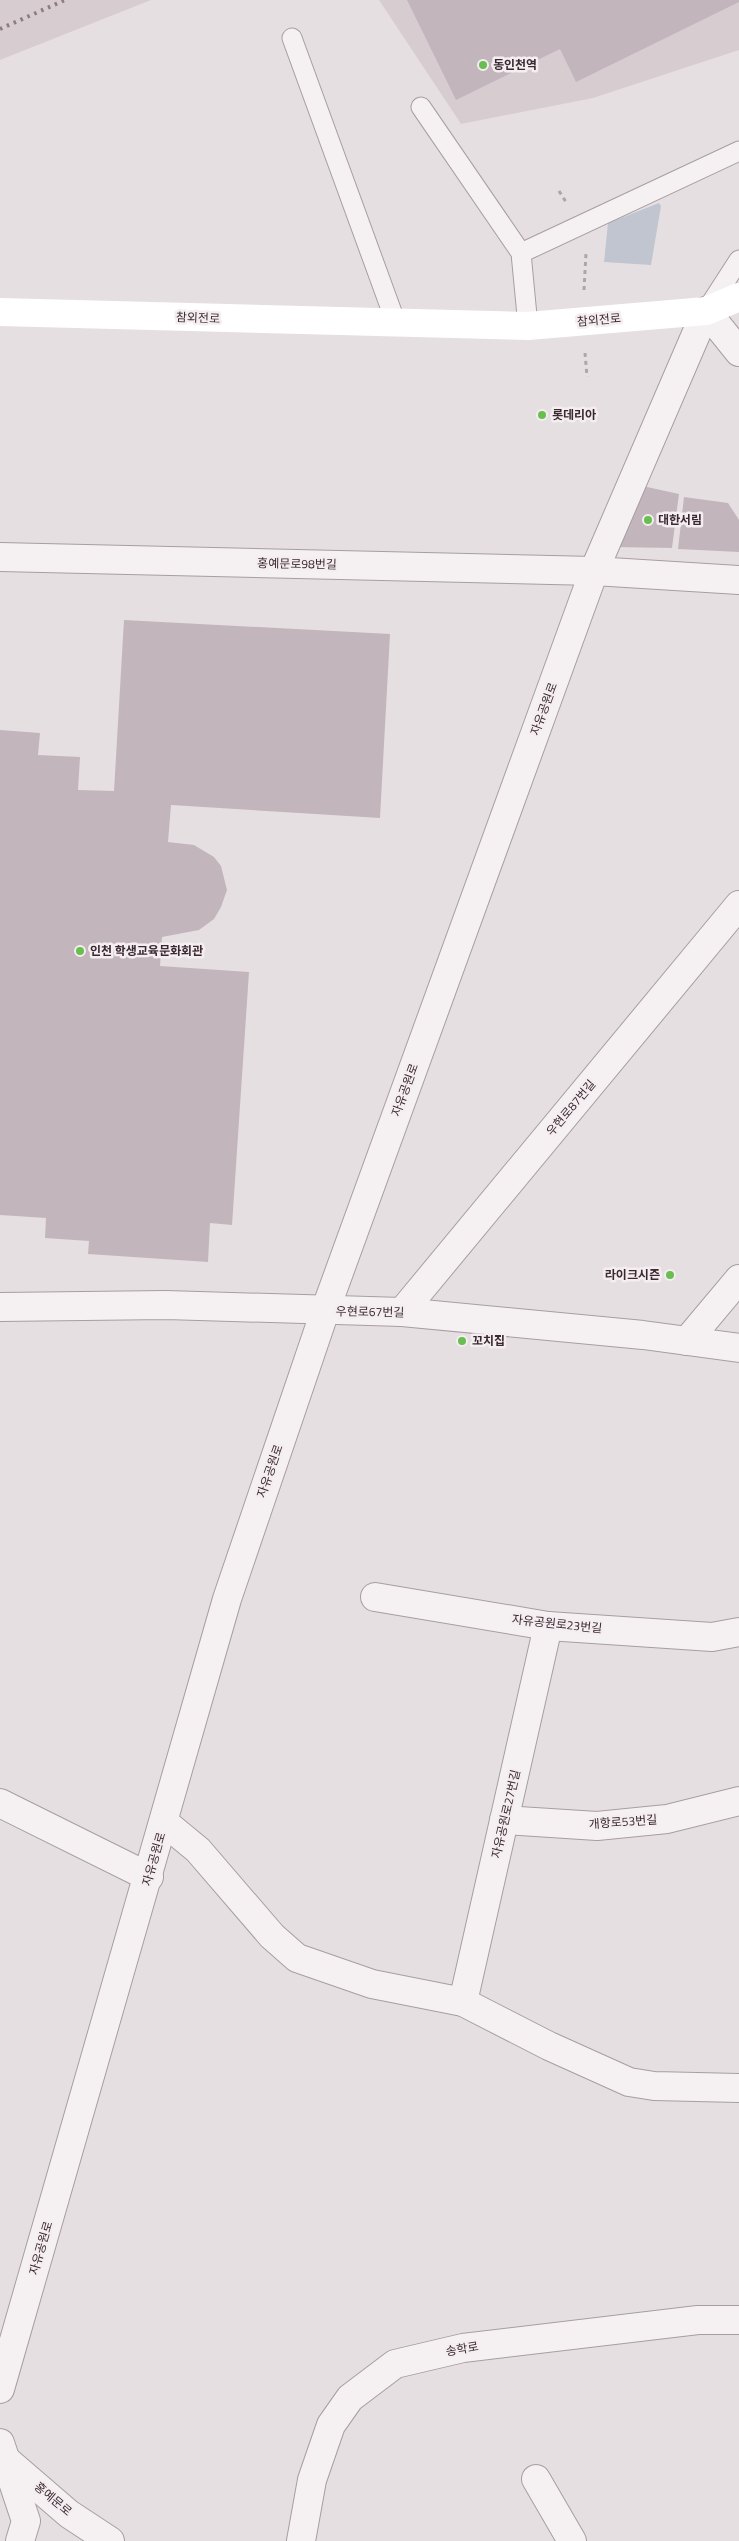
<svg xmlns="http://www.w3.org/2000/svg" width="739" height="2541" font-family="'Titillium Web','Noto Sans KR',sans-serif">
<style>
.built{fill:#d7cdd1}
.green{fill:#c1c5cf}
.building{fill:#c2b6bc}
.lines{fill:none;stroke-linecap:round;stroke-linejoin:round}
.service-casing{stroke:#a89da2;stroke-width:21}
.minor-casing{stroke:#a89da2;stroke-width:30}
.tertiary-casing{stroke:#a89da2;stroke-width:30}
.path{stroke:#aea5a9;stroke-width:3;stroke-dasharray:4 4;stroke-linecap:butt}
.service{stroke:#f5f1f3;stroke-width:19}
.minor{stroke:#f5f1f3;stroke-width:28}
.tertiary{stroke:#f5f1f3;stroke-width:28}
.secondary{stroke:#fff;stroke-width:28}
.rail{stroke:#8e7a83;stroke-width:4;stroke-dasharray:2.5 5;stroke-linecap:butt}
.poi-dot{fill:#68be50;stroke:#f4eef1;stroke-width:2}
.labels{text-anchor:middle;stroke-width:5;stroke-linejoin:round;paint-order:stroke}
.poi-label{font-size:12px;font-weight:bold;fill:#3b2931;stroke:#f4eef1;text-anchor:start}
.street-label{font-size:12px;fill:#3b2931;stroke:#f4eef1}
</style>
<rect width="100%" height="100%" fill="#e6dfe2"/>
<g class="built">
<path d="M0,0H151L0,60Z"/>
<path d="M379,0H739V50L593,98L461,124Z"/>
</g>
<path class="green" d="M659,203L661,206L651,265L604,262L608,223Z"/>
<g class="building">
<path d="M407,0H739V2L576,82L560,49L456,100Z"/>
<path d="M638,485L679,494L672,548L614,547Z"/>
<path d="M684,497L728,503L739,520V552L678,549Z"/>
<path d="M124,620L390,634L380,818L171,805L168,842L194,845L214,857L221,866L227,890L221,907L214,919L199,930L162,937L160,966L249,972L232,1225L210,1223L208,1262L88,1254L89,1241L45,1238L46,1218L0,1215V730L40,733L38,755L80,757L78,790L114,791Z"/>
</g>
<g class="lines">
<defs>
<g id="service">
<path d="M292,38L396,323"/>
<path d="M421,107L521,253L528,326"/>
<path d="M521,253L739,151"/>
<path d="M706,311L739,260"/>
</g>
<g id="minor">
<path d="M0,557L594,571L739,580"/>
<path d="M0,1307L166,1305L402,1312L643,1335L739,1348"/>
<path d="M402,1312L739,905"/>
<path d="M687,1341L739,1279"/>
<path d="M375,1597L548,1626L712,1637L739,1632"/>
<path d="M0,1803L149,1877"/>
<path d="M504,1820L597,1826L667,1819L739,1801"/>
<path d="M164,1822L198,1850L272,1936L297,1958L372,1984L463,2002L549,2046L629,2082L654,2086L739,2088"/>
<path d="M463,2002L548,1626"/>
<path d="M0,2389L227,1599L325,1311L594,571L706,311"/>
<path d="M0,2443L26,2521L20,2541"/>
<path d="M536,2479L572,2541"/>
<path d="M301,2541L312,2480L331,2425L350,2398L395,2364L463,2348L698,2320H739"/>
</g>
<g id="tertiary">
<path d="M706,311L739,352"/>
<path d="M4,2458L69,2514L110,2541"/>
</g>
</defs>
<use href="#service" class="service-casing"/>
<use href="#minor" class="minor-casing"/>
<use href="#tertiary" class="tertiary-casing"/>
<g class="path">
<path d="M559,191L566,202"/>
<path d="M584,290L586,253"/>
<path d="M585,353L587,377"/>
</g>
<use href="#service" class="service"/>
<use href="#minor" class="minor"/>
<use href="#tertiary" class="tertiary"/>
<path class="secondary" d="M0,312L528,326L706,311L739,297"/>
<path class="rail" d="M0,29L65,0"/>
</g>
<g class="poi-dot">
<circle cx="483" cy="65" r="5"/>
<circle cx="542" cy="415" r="5"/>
<circle cx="648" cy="520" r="5"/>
<circle cx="80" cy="951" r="5"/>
<circle cx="670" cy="1275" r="5"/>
<circle cx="462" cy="1341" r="5"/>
</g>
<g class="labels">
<g class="poi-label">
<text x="493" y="69">동인천역</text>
<text x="552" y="419">롯데리아</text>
<text x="658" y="524">대한서림</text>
<text x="90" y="955">인천 학생교육문화회관</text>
<text x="660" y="1279" text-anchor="end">라이크시즌</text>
<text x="472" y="1345">꼬치집</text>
</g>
<g class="street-label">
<text transform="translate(198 318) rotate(2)" y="4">참외전로</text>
<text transform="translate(599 320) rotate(-5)" y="4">참외전로</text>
<text transform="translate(297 564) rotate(1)" y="4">홍예문로98번길</text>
<text transform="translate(544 709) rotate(-70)" y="4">자유공원로</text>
<text transform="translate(405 1090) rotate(-70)" y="4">자유공원로</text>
<text transform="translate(571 1108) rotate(-50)" y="4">우현로87번길</text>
<text transform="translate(370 1312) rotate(1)" y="4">우현로67번길</text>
<text transform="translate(270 1471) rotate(-71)" y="4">자유공원로</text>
<text transform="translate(557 1624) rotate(6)" y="4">자유공원로23번길</text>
<text transform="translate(506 1814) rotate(-77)" y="4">자유공원로27번길</text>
<text transform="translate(623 1822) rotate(-4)" y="4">개항로53번길</text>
<text transform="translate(154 1859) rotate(-74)" y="4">자유공원로</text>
<text transform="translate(41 2248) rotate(-74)" y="4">자유공원로</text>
<text transform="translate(462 2349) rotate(-10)" y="4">송학로</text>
<text transform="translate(53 2499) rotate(40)" y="4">홍예문로</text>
</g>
</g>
</svg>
